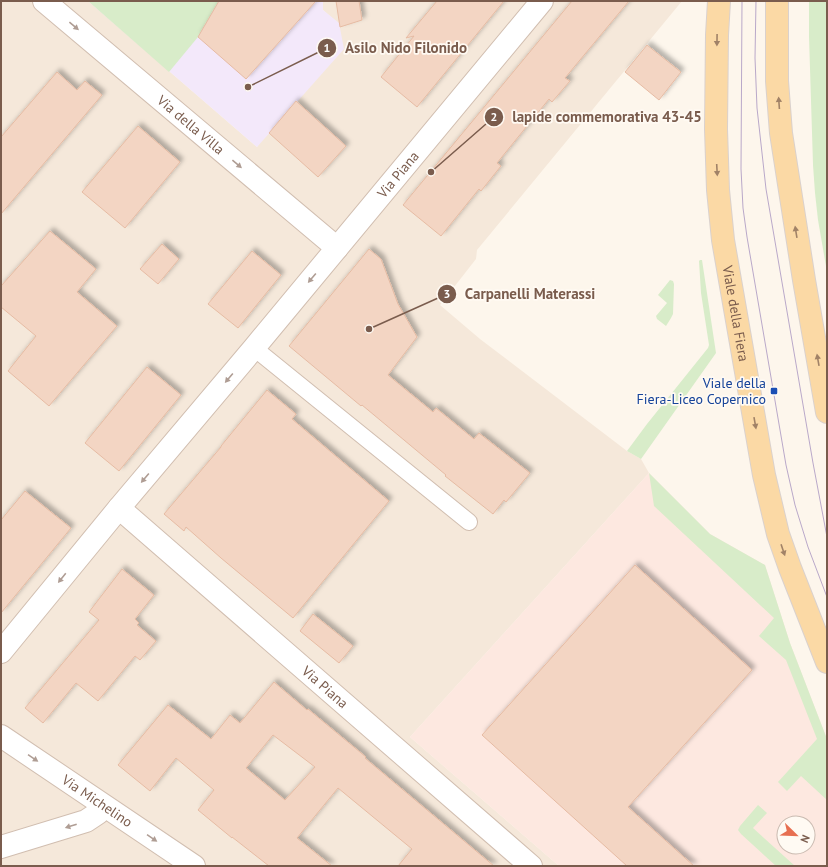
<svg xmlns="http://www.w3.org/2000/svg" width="828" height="867" font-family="'PT Sans',sans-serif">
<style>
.residential{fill:#f5e8da}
.commercial{fill:#fde8e0;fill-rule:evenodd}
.education{fill:#f3e8fa}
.green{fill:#d8ecc9}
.building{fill:#f3d5c3;stroke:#e6bba3;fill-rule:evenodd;filter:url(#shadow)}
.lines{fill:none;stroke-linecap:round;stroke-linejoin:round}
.service-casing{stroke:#d1beb0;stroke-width:18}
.minor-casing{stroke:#d1beb0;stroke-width:24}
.primary-casing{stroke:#dad1cd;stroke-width:24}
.service{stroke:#fff;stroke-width:16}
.minor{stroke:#fff;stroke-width:22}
.primary{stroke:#fbd9a5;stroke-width:22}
.tram{stroke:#b9a8c9;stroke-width:1}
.oneway{fill:#af9d94}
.oneway2{fill:#a18267}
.transit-dot{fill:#1a4fb4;stroke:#fffaf3;stroke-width:1.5}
.labels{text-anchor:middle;stroke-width:3.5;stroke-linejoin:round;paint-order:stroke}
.street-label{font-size:14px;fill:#7a5c4d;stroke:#fffaf3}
.transit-label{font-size:14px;fill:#164399;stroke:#fffaf3;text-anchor:end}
.leader{fill:none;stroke:#7a5c4d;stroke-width:1.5}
.callout-dot{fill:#7a5c4d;stroke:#fffaf3;stroke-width:1.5}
.mark-label{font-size:12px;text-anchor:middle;font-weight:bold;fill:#fff}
.callout-label{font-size:15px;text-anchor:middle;font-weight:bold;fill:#7a5c4d;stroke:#fffaf3;stroke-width:3.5;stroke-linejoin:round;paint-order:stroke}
</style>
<defs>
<filter id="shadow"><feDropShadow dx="3.5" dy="-3.5" stdDeviation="2" flood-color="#0004"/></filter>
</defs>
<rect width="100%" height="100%" fill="#fdf6ec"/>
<path class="residential" d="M1,1H88L257,147L339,24L323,10V1H682L477,250L476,259L440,305L480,339L627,451L641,459L649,473L410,737L559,866H1Z"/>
<path class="commercial" d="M649,473L710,534L765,565L790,643L827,739V866H559L410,737ZM784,823H808V847H784Z"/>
<path class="education" d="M88,1H323V10L339,23L344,49L257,147Z"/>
<g class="green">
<path d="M88,1H219L198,37L169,72Z"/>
<path d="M809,1H827V272L818,220L815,193L813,165L809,37Z"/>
<path d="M700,260H702L716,353L641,459L627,451L647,424L708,348L709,345L701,293L699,261Z"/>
<path d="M670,280L673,281L674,284L673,314L671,318L666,326L657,319L656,316L667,303L658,295Z"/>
<path d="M649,473L710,534L765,565L790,643L827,739V800L801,776L787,791L778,782L817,739L786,660L759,636L774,618L654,506Z"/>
<path d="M758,805L767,813L753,828L795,866H776L741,834L738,830L740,826Z"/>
</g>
<g class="building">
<path d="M219,1H316L246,79L198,37Z"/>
<path d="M336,1H359L362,20L340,27Z"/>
<path d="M437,1H504L417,107L381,77L414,36L406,38Z"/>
<path d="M572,1H629L565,78L570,81L552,102L549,99L497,163L501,166L481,191L479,189L441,236L403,205Z"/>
<path d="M647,45L681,72L659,100L625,72Z"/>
<path d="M57,72L77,90L85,81L102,95L1,214V137Z"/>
<path d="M296,101L346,146L318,177L269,133Z"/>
<path d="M138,126L180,162L125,228L82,192Z"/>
<path d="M50,231L96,269L77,292L117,326L49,406L8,371L36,336L1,307V286Z"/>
<path d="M162,244L179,259L158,284L140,269Z"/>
<path d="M369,249L381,259L398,304L417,337L388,375L433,412L436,408L474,439L479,433L530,473L506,502L504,500L493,514L445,476L446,475L362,405L361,406L289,346Z"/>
<path d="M252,251L281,275L238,328L208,304Z"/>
<path d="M147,367L181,395L119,471L85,443Z"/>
<path d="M267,390L296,414L292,419L389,501L356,541L293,618L221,558L186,527L184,531L164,514L221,447V446Z"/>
<path d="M25,491L71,528L1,613V520Z"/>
<path d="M635,565L752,670L628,807L694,866H627L482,735Z"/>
<path d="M122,569L154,595L135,619L139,623L137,625L156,641L140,660L135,656L98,701L76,683L43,723L25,708L99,620L89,612Z"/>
<path d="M313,614L353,646L339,663L300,631Z"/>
<path d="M274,682L307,710L308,709L366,757L365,758L494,866H398L412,849L338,788L297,838L332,866H269L232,837V838L198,810L214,790L176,758L150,791L118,765L168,705L211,739L230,715L240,723ZM273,735L315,767L285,800L246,768Z"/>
</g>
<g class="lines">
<defs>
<path id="service" d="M254,348L469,522"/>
<g id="minor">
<path id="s1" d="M44,1L337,248"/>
<path id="s2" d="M119,508L531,866"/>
<path id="s3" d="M1,652L119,508L254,348L542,1"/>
<path id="s4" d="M1,736L194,866"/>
<path d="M1,847L86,821L98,813L103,806"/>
</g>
<g id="primary">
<path id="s5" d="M719,1L717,35L716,129L718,190L723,240L764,475L778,534L790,568L827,662"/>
<path d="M777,1V81L781,133L804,280L827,412"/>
</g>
</defs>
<use href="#service" class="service-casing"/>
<use href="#minor" class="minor-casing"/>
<use href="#primary" class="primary-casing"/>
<use href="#service" class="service"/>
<use href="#minor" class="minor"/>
<use href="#primary" class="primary"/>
<g class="tram">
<path d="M742,1L741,169L743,208L747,237L786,465L795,505L808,547L827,597"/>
<path d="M756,1L755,58L757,108L766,189L813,463L827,537"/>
</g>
</g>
<defs><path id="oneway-solid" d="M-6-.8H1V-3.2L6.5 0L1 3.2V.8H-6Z"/></defs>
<g class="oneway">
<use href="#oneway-solid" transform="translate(74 26) rotate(40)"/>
<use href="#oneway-solid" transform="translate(237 164) rotate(40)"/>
<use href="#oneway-solid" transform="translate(312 278) rotate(130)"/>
<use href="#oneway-solid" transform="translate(229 378) rotate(130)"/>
<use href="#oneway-solid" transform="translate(145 478) rotate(130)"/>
<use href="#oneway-solid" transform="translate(62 578) rotate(129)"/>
<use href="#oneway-solid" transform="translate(33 758) rotate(34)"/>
<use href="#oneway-solid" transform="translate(71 826) rotate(162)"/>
<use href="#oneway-solid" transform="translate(152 838) rotate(34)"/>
</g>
<g class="oneway2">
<use href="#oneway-solid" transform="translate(717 40) rotate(91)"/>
<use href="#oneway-solid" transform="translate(779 103) rotate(-94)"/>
<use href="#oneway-solid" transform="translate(717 170) rotate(87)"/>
<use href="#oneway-solid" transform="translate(796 232) rotate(-99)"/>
<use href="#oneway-solid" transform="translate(818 360) rotate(-100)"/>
<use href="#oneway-solid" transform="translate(755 423) rotate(80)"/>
<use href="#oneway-solid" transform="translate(783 550) rotate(71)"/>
</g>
<rect class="transit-dot" x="770" y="387" width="8" height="8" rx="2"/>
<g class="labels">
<g class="street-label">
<text dy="5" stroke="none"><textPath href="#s1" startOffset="192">Via della Villa</textPath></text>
<text dy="5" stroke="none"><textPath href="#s3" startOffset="621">Via Piana</textPath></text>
<text dy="5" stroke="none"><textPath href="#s5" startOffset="314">Viale della Fiera</textPath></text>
<text dy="5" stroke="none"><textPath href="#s2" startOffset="273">Via Piana</textPath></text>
<text dy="5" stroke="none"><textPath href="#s4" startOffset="116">Via Michelino</textPath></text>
</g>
<g class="transit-label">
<text x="766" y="388">Viale della<tspan x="766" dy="16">Fiera-Liceo Copernico</tspan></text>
</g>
</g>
<path class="leader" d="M248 87L327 48M431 172L494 117M369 329L447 294"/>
<g class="callout-dot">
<circle cx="248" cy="87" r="4"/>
<circle cx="431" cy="172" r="4"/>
<circle cx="369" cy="329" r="4"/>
<circle cx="327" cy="48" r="10"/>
<circle cx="494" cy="117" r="10"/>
<circle cx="447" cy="294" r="10"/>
</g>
<g class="mark-label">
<text x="327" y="52">1</text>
<text x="494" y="121">2</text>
<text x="447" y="298">3</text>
</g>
<g class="callout-label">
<text x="406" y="53">Asilo Nido Filonido</text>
<text x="607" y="122">lapide commemorativa 43-45</text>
<text x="530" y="299">Carpanelli Materassi</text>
</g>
<rect width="828" height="867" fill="none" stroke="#7a5c4d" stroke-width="4"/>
<g transform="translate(796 835) rotate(113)"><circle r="19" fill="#fffaf3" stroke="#cabbb1"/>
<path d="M0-3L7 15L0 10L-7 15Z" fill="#e76f51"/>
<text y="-6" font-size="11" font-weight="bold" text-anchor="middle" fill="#7a5c4d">N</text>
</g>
</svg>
